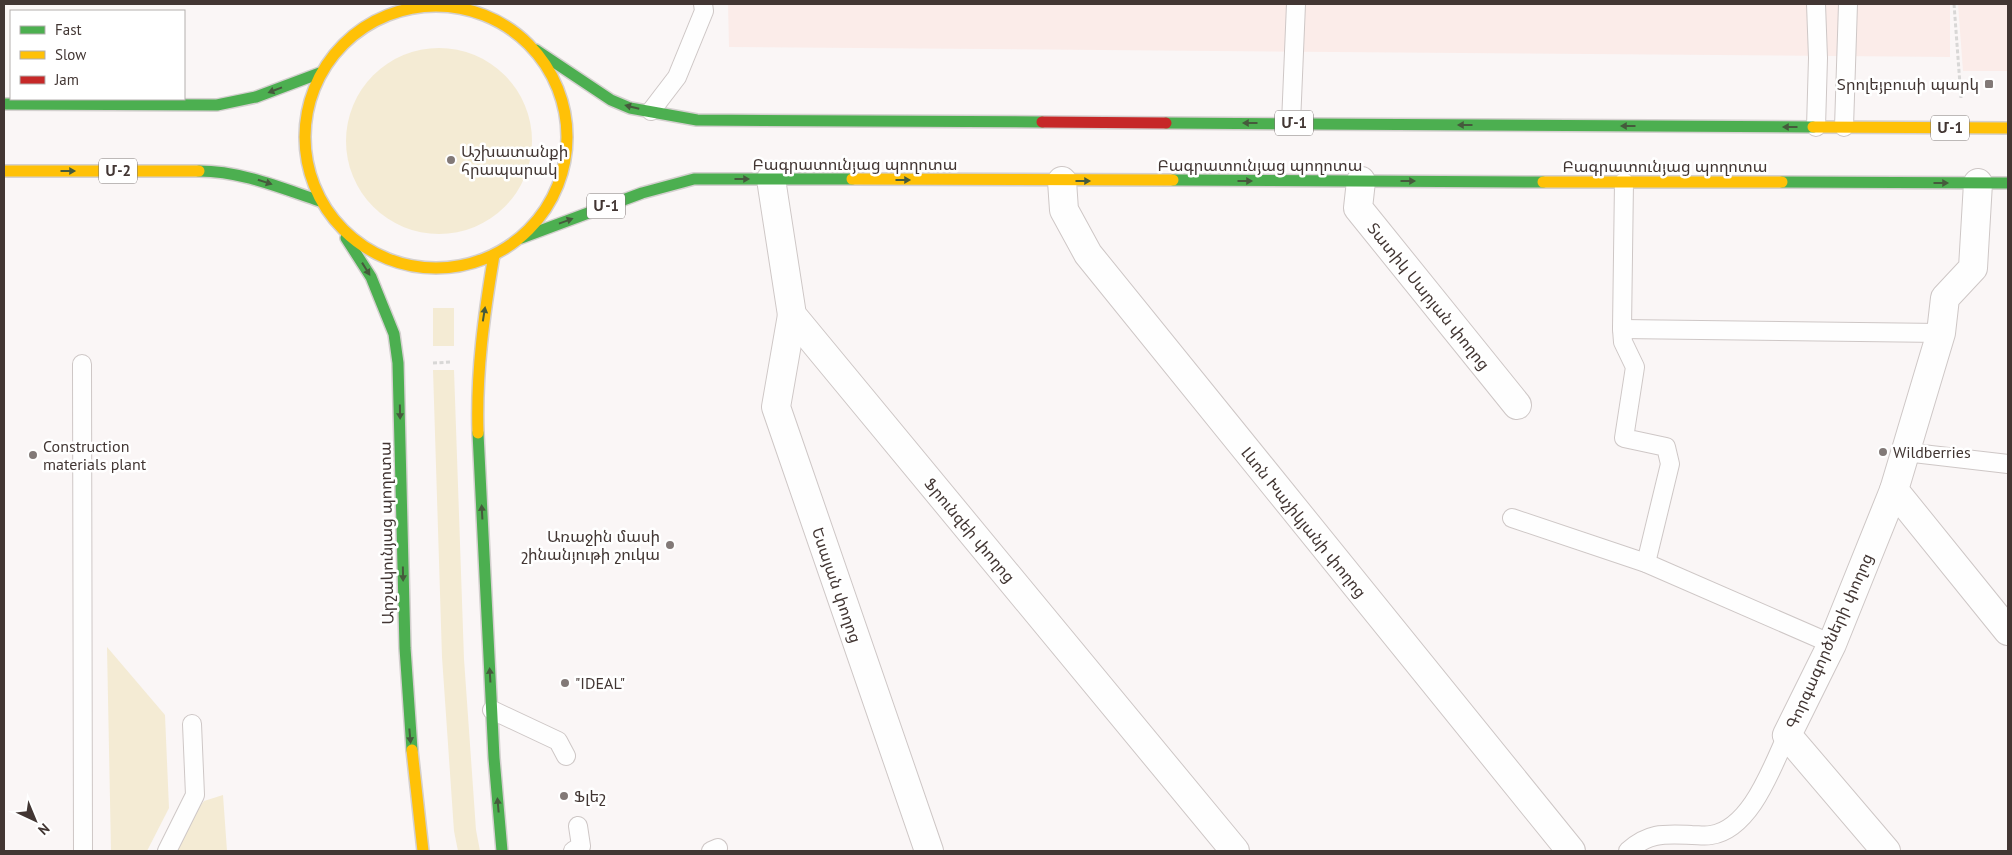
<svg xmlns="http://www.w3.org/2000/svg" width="2012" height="855" font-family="'PT Sans','Noto Sans Armenian',sans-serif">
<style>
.built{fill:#fbece9}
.green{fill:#f4ebd4}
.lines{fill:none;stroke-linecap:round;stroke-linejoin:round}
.lane-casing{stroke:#cec7c6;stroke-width:20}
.street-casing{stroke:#cec7c6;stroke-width:30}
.fast-casing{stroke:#d4d0cf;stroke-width:14}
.slow-casing{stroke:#d4d0cf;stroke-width:14}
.jam-casing{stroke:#d4d0cf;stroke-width:14}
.path{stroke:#d8d7d6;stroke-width:3;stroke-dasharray:4 2.5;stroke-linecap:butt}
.lane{stroke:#fefefe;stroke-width:18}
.street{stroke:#fefefe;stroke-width:28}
.fast{stroke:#4caf50;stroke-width:11}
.slow{stroke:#ffc107;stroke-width:11}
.jam{stroke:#c62828;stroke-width:11}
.oneway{fill:#455a3c}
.poi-dot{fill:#827977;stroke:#fff;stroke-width:2}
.labels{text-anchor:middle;stroke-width:5;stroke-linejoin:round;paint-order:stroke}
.shield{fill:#fff;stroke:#7b7270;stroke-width:1}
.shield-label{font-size:15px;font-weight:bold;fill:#423633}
.poi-label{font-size:16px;fill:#423633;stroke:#fff;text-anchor:start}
.street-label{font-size:16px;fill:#423633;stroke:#fff}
</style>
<rect width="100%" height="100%" fill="#faf6f6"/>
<g class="built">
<path d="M728,4H1950V57L729,47Z"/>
<path d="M1958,4H2008V71H1963Z"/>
</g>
<g class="green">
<circle cx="439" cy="141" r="93"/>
<rect x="433" y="308" width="21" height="38"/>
<path d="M433,370H454L464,659L476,830L480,851H458L454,831L442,657Z"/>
<path d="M107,647L165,715L169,808L147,851H111Z"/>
<path d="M223,795L227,851H176L194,814L204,801Z"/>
</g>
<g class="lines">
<defs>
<g id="lane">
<path d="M1816,4L1818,58L1816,127"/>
<path d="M651,111L677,77L704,11L703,4"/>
<path d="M1291,123L1296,4"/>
<path d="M1844,127L1848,4"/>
<path d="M1624,182L1622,329L1623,342L1635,367L1624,438L1666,447L1670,464L1646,563"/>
<path d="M1622,329L1941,333"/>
<path d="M82,364L83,851"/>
<path d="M1905,452L2008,464"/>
<path d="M1512,518L1646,563L1832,644"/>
<path d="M492,710L558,741L566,756"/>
<path d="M167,851L195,795L192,724"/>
<path d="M573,851L581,846L578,826"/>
<path d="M711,851L718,848"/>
<path d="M1628,851C1649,832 1665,834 1692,835C1698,835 1705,836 1711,835C1751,829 1772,767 1787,735"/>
</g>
<g id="street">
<path d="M771,179L792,315L1235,851"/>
<path d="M1062,181L1064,210L1088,254L1571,851"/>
<path d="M1361,181L1358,208L1517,405"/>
<path d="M1978,183L1973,268L1945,298L1941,333L1894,490L2008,631"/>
<path d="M792,315L776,407L929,851"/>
<path d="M1886,851L1787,735L1832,644L1894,490"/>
</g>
<g id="fast">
<path d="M536,50L611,100L630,108L697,120L1042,122"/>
<path d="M4,104L217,105L256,97L320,73"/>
<path d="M1166,123L1813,127"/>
<path d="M199,171C241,171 281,188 320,201"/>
<path d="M1173,180L1543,182"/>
<path d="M1782,182L2008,183"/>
<path d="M346,238L371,277L394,334L398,363L405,648L412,750"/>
<path d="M521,238L642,193L694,179H852"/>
<path d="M478,433L494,758L502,851"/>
</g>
<g id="slow">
<circle cx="436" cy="137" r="131"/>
<path d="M1813,127L2008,128"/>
<path d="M4,171H199"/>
<path d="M852,179L1173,180"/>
<path d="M1543,182H1782"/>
<path d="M478,433C476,373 484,314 494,255"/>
<path d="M412,750L423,851"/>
</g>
<path id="jam" d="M1042,122L1166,123"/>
</defs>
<use href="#lane" class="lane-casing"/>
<use href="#street" class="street-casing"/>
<use href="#fast" class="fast-casing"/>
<use href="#slow" class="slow-casing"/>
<use href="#jam" class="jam-casing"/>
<g class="path">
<path d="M1954,4L1961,98"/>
<path d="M433,363L451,362"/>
</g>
<use href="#lane" class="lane"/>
<use href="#street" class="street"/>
<use href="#fast" class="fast"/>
<use href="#slow" class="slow"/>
<use href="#jam" class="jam"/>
</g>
<defs><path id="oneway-solid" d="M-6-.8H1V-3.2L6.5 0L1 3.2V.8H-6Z" transform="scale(1.25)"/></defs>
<g class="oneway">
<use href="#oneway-solid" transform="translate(275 90) rotate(159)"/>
<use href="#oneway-solid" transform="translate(632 107) rotate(-166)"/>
<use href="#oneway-solid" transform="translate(1250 123) rotate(-180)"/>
<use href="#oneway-solid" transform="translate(1465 125) rotate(-180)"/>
<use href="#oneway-solid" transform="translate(1628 126) rotate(-180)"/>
<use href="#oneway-solid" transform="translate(1790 127) rotate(-180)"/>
<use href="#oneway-solid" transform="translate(68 171)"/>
<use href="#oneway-solid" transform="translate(742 179)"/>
<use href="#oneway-solid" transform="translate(903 180)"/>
<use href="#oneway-solid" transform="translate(1083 181)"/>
<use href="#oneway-solid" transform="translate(1245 181)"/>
<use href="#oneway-solid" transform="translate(1408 181)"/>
<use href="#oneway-solid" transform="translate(265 182) rotate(18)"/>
<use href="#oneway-solid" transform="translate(1941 183)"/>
<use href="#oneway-solid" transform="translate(566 221) rotate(-20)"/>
<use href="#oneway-solid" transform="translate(366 269) rotate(58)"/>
<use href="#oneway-solid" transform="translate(484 314) rotate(-81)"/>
<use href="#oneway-solid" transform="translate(400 412) rotate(89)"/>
<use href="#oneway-solid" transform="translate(482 512) rotate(-93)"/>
<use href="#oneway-solid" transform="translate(403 574) rotate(89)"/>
<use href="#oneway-solid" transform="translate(490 675) rotate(-93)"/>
<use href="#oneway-solid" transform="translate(410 736) rotate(85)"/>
<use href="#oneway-solid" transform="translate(498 805) rotate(-95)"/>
</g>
<g class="poi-dot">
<rect x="1984" y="79" width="10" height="10" rx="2.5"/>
<circle cx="451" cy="160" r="5"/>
<circle cx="1883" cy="452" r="5"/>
<circle cx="33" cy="455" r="5"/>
<circle cx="670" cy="545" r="5"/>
<circle cx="565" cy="683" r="5"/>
<circle cx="564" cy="796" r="5"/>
</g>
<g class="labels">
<g class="shield">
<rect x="1275" y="110.5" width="38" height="25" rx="4"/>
<rect x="1931" y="115.5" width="38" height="25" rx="4"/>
<rect x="99" y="158.5" width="38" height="25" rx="4"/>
<rect x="587" y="193.5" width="38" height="25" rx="4"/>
</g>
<g class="shield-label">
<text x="1294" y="128">Մ-1</text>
<text x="1950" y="133">Մ-1</text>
<text x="118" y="176">Մ-2</text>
<text x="606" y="211">Մ-1</text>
</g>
<g class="poi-label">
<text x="1979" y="90" text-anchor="end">Տրոլեյբուսի պարկ</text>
<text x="461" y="157">Աշխատանքի<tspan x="461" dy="18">հրապարակ</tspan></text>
<text x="43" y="452">Construction<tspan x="43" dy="18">materials plant</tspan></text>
<text x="1893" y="458">Wildberries</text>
<text x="660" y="542" text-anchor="end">Առաջին մասի<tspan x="660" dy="18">շինանյութի շուկա</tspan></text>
<text x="575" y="689">"IDEAL"</text>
<text x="574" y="802">Ֆլեշ</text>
</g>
<g class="street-label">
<text x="855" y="170">Բագրատունյաց պողոտա</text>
<text x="1260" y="171">Բագրատունյաց պողոտա</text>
<text x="1665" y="172">Բագրատունյաց պողոտա</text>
<text transform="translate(1429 296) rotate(51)" y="6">Տատիկ Սարյան փողոց</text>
<text transform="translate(1304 522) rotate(51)" y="6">Լևոն Խաչիկյանի փողոց</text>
<text transform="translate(970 530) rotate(50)" y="6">Ֆրունզեի փողոց</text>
<text transform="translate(386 533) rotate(-91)" y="6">Արշակունյաց պողոտա</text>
<text transform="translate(837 585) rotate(71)" y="6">Եսայան փողոց</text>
<text transform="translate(1829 641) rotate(-66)" y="6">Գորգագործների փողոց</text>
</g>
</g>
<rect width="2012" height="855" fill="none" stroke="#423633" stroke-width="10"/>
<rect x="10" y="10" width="175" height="90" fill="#ffffff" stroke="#b3afad"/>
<rect x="20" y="26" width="25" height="8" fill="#4caf50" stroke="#b3afad"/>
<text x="55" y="35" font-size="15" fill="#423633">Fast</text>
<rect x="20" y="51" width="25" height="8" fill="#ffc107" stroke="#b3afad"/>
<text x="55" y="60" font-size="15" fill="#423633">Slow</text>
<rect x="20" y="76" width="25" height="8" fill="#c62828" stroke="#b3afad"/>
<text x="55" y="85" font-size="15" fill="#423633">Jam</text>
<g transform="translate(35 820) rotate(136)" stroke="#ffffff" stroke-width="4" paint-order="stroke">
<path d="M0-4L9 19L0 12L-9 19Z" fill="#423633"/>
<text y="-8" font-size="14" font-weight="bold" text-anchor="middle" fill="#423633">N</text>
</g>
</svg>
